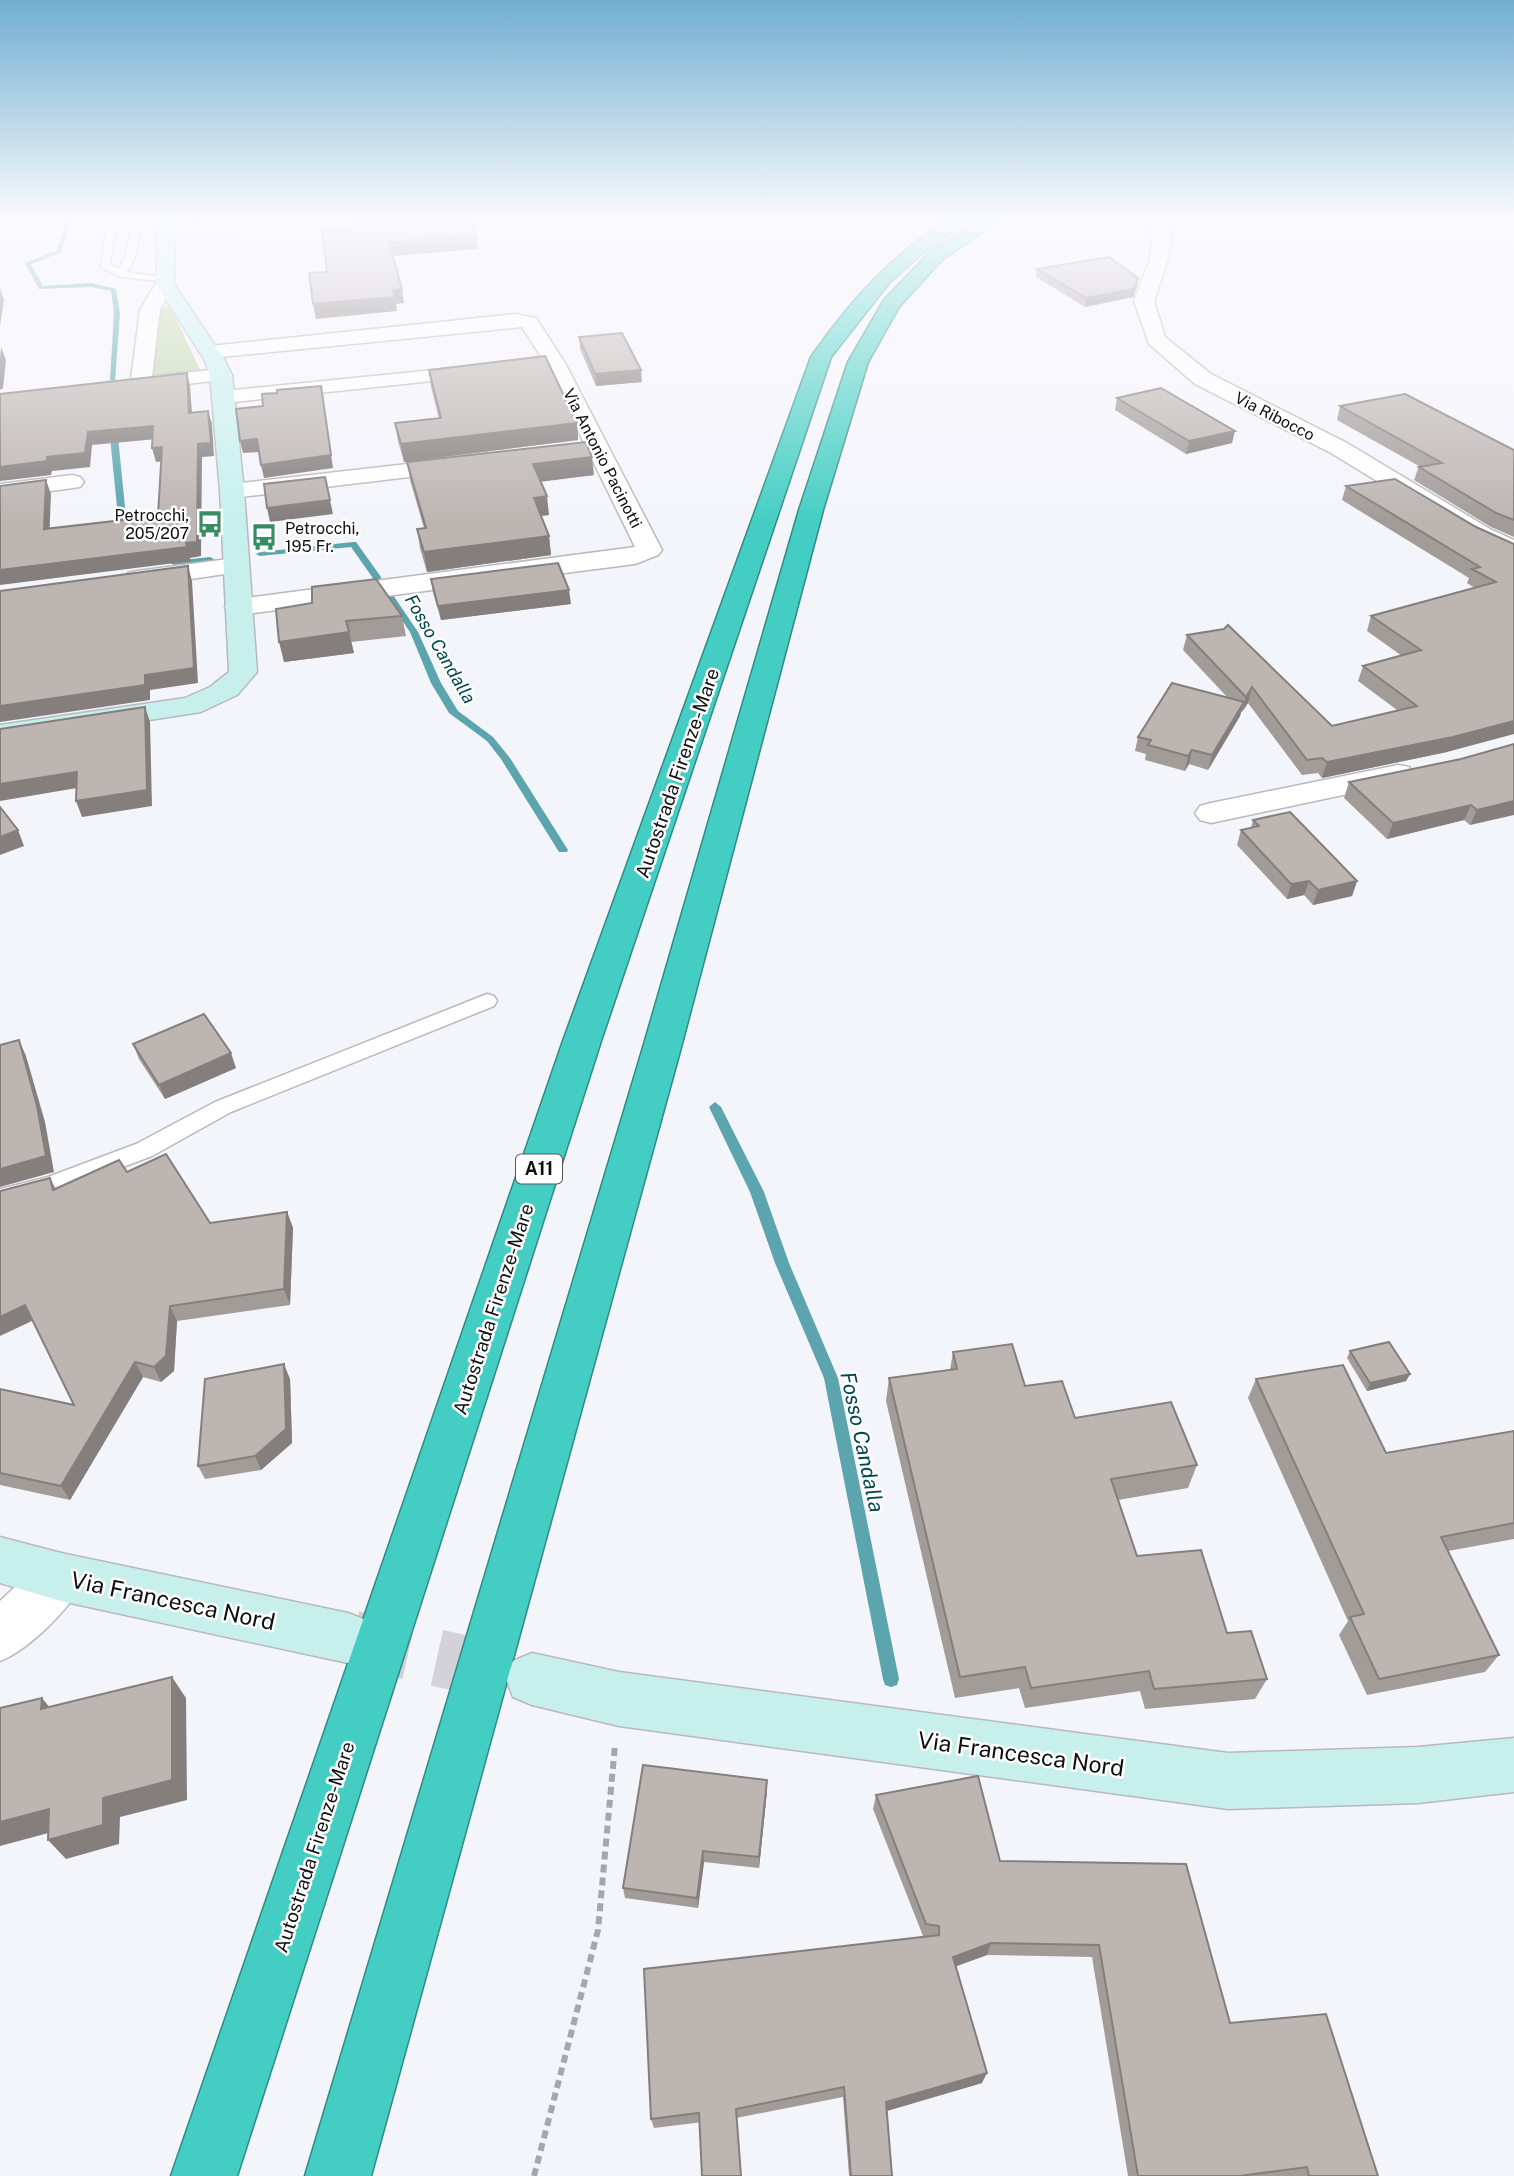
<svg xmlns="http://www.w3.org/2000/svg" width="1514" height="2176" font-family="'Public Sans',sans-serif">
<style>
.green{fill:#c1d5aa}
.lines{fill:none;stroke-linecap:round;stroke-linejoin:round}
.stream{fill:#5ca5ae;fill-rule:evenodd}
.secondary-tunnel{stroke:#d2d2d8;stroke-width:57;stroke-dasharray:57 29;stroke-linecap:butt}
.service-casing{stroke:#b8b8be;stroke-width:3}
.minor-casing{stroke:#b8b8be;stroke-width:3}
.secondary-casing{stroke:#b8b8be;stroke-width:3}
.motorway-casing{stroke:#318b85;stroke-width:3}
.path{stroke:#a6a6ab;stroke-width:6;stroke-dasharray:8 5;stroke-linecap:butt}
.service{fill:#fff;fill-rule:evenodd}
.minor{fill:#fff;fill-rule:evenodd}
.secondary{fill:#c7f0ed;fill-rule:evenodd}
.motorway{fill:#44cec3;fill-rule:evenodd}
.wall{fill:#a29c99}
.shaded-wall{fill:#847f7d}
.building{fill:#bcb5b2;stroke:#847f7d;stroke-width:2}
.labels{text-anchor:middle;stroke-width:5;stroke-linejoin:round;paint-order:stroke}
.far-street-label{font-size:16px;fill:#0f0f11;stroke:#fff}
.far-poi-label{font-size:16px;fill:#0f0f11;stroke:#fff;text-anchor:end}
.far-water-label{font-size:18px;font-style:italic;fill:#00464d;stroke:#fff}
.shield{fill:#fff;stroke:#575758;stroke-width:2}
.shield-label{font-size:18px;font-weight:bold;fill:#0f0f11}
.street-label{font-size:19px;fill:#0f0f11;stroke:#fff}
.water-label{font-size:21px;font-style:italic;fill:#00464d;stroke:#fff}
.near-street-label{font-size:23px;fill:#0f0f11;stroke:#fff}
</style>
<rect width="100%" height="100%" fill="#f4f4fb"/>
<path class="green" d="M167,306L171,308L201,372L153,377L159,310Z"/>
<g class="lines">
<g class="stream">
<path d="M68,218H74L60,253L31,264L43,286L91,283L116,289L120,313L115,381L110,380L114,313L111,291L91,287L39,289L25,263L56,251Z"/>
<path d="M113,425L117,427L128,537L124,539L120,537L109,427Z"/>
<path d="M353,542H356L381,577V581H375L351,547L260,556L256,554L260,552Z"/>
<path d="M210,557L214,559L213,561L174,565L170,563L174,561Z"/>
<path d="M387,595H393L418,632L441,683L458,711L493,737L510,758L568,850L567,852H559L501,759L487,741L449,713L431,683L410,632L386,597Z"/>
<path d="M715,1102L721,1107L764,1192L789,1263L838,1378L899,1679L897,1685L891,1687L885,1685L883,1679L824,1378L775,1263L750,1192L709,1107Z"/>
</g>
<path class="secondary-tunnel" d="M353,1639L510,1674"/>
<defs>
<g id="service">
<path d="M108,218H117L110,264L119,269L125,257L134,218H143L135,257L127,272L168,278V282L121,277L101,267Z"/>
<path d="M487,994L494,996L497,1001L494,1006L231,1112L152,1156L60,1191L0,1207V1189L48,1177L136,1144L215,1102Z"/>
</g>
<g id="minor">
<path d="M291,218H375L366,223L165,236L156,231L165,226Z"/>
<path d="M1142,218H1162L1168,224L1171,241L1167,262L1154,301L1165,337L1211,374L1347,443L1490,529L1514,540V558L1472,539L1331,453L1195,384L1149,344L1134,301L1149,262L1153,241L1151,226Z"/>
<path d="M165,278L174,284L160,310L152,376L221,369L228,371L232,375L228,379L138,390L130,389L127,384L131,379L140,310L158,280Z"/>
<path d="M516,314L536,318L565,363L662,550L658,555L635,564L238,615L229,613L225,607L229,601L238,599L635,547L545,363L522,327L210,358L203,356L200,352L203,348L210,346Z"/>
<path d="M483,365L490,367L494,371L490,375L224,403L216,402L213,397L216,392L224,391Z"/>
<path d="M460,458L468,460L472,465L468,470L232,498L224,496L220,491L224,486L232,484Z"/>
<path d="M72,475L80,477L84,482L80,487L0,498V484Z"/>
<path d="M236,558L245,561L249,566L245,571L137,587L128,585L124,579L128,573L137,571Z"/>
<path d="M1398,765L1409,767L1413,774L1409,781L1211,823L1200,820L1195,813L1200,806L1211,803Z"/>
<path d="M61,1553L79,1560L86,1577C73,1606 30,1649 0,1661V1601L43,1560Z"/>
</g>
<g id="secondary">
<path d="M158,218H175L174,284L224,359L232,375L244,491L257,672L237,695L201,712L0,743V725L185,698L210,687L229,672L220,491L210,375L204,359L156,284Z"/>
<path d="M0,1537L61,1553L348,1613L366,1620L374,1638L366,1656L348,1663L61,1601L0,1583Z"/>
<path d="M532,1653L619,1672L1228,1753L1418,1747L1514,1738V1792L1418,1803L1228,1809L619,1726L532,1705L513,1697L506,1679L513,1661Z"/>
</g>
<g id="motorway">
<path d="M951,218H971L924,252L889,283L831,357L601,1041L237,2176H171L563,1041L811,357C850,301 892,254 951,218Z"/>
<path d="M983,218H1003L942,260L899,307L868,362L823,510L680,1051L371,2176H305L642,1051L799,510L848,362L884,300L930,252Z"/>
</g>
</defs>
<use href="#service" class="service-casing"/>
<use href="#minor" class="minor-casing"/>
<use href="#secondary" class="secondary-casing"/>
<use href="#motorway" class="motorway-casing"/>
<path class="path" d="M534,2176L598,1930L615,1745"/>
<use href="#service" class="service"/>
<use href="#minor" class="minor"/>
<use href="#secondary" class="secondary"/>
<use href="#motorway" class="motorway"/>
</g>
<g class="wall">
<path d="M1037,269L1138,278L1137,286L1133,297L1085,307L1036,277Z"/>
<path d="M579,337L642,382L596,386L580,349Z"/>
<path d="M429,370L577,423L578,440L404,462L398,441L395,423L439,419L431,387Z"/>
<path d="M1117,398L1232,443L1186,454L1115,410Z"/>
<path d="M1340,406L1514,450V537L1491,527L1414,480L1419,466L1337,420Z"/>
<path d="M407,462L594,475L540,482L549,515L541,516L549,536L551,555L427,572L420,548L417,529L424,528L410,480Z"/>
<path d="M1346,486L1476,527L1514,544L1447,752L1322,778L1318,773L1302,775L1248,703L1242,712L1241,711L1240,716L1208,770L1189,764L1185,771L1145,760L1146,754L1135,751L1138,737L1228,698L1183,650L1187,635L1332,726L1397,710L1358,681L1363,666L1402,656L1367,631L1371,616L1475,588L1467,583L1469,578L1342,500Z"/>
<path d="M431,579L571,604L441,620L433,593Z"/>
<path d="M276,609L402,616L406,636L351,642L354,653L284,662Z"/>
<path d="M1514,744L1470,825L1464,820L1387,839L1344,798L1349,782L1461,759Z"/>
<path d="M1253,820L1357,881L1352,896L1313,905L1304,895L1287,899L1237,845L1241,830L1251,828Z"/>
<path d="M133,1044L236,1068L165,1099L139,1059Z"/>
<path d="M127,1172L210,1223L287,1212L293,1228L290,1305L177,1321L174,1371L161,1382L143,1377L70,1500L0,1485V1389L74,1405L50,1178L56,1189Z"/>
<path d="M1350,1351L1410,1374L1406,1381L1367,1391L1347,1358Z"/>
<path d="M953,1352L1025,1386L1075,1418L1197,1465L1188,1488L1118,1500L1137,1556L1227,1633L1267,1679L1255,1699L1145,1709L1140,1691L1025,1708L1019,1688L955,1698L886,1401L889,1378L950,1370Z"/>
<path d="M290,1379L292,1443L261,1470L205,1479L198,1466Z"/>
<path d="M1256,1379L1386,1453L1514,1431V1539L1448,1551L1499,1655L1485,1672L1367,1695L1339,1635L1348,1621L1248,1398Z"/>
<path d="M767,1791L759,1868L704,1862L698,1908L625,1898L623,1888Z"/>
<path d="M876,1795L1000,1861L1230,2023L1378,2176H1128L1092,1957L987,1955L956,1966L982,2083L887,2111L892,2176H849L843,2097L736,2118L654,2128L651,2119L923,1936L873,1809Z"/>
</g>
<g class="shaded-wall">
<path d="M476,236L478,249L392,256L389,242Z"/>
<path d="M1138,278L1137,286L1133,297L1085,307L1086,298Z"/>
<path d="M0,288L4,300L0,326Z"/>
<path d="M402,289L404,303L396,304L397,311L316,319L313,304Z"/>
<path d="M1,347L6,360L3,388L0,390V359Z"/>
<path d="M641,370L642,382L596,386L595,374Z"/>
<path d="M187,373L190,386L193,426L189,413Z"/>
<path d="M321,386L333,468L264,478L261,465Z"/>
<path d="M208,411L212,424L214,456L202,457L201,556L190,558L191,561L0,585V570L186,543L198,444Z"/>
<path d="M577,423L578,440L404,462L401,444Z"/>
<path d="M153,426L157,439L92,445L90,467L52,471L51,475L0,481V467L47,457L88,432Z"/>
<path d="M1235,431L1232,443L1186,454L1189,441Z"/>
<path d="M257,439L260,452L243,453L240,441Z"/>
<path d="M162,447L166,461L156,462L152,448Z"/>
<path d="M592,457L594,475L535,482L533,464Z"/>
<path d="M46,480L51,494L49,543L44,529Z"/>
<path d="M547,496L549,515L536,516L534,498Z"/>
<path d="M330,500L333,514L270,522L267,508Z"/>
<path d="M549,536L551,555L427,572L424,552Z"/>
<path d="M188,566L192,581L198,683L150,690V700L0,722V706L145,675Z"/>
<path d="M569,590L571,604L441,620L438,606Z"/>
<path d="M349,632L354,653L284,662L279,642Z"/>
<path d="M1252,687L1248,703L1242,712L1246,697Z"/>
<path d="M1244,702L1240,716L1208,770L1212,755Z"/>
<path d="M145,707L150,722L152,806L82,817L76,801Z"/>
<path d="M1514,721V734L1447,752L1322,778L1327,762Z"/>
<path d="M1192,750L1189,764L1185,771L1188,756Z"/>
<path d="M77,772L83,787L0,801V784Z"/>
<path d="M1514,801V815L1470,825L1477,810Z"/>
<path d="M1471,805L1464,820L1387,839L1393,823Z"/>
<path d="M18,830L24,846L0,855V837Z"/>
<path d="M1309,881L1304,895L1287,899L1291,884Z"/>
<path d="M1357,881L1352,896L1313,905L1318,890Z"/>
<path d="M19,1040L26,1056L45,1122L54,1172L0,1187V1169Z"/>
<path d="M231,1053L236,1068L165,1099L159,1085Z"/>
<path d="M287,1212L293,1228L290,1305L284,1289Z"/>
<path d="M25,1305L34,1320L0,1336V1317Z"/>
<path d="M170,1306L177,1321L174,1371L161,1382L154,1367Z"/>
<path d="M135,1362L143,1377L70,1500L61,1486Z"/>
<path d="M284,1364L290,1379L292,1443L261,1470L255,1456Z"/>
<path d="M1410,1374L1406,1381L1367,1391L1370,1383Z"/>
<path d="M172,1677L186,1698L187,1800L120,1817L119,1844L66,1859L48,1840L103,1798Z"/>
<path d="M42,1698L59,1719L41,1709Z"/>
<path d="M767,1780V1791L759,1868V1857Z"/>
<path d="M49,1809L67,1828L0,1846V1822Z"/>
<path d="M703,1851L704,1862L698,1908L697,1898Z"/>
<path d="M991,1943L987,1955L949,1969L953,1957Z"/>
<path d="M987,2073L982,2083L883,2112L886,2102Z"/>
</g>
<g class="building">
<path d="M352,218H470L476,236L389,242L402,289L393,290L395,297L313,304L309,273L327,272L322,231L353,228Z"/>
<path d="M1109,257L1138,278L1134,289L1086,298L1037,269Z"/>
<path d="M622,333L641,370L595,374L579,337Z"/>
<path d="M545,356L577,423L401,444L395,423L441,418L429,370Z"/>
<path d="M187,373L189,413L208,411L211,443L198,444L197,542L186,543L187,547L0,570V486L46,480L44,529L158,516L162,447L152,448L153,426L88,432L85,453L47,457V461L0,467V394Z"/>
<path d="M321,386L331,455L261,465L257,439L240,441L236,409L263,406L262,394L277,393V390Z"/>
<path d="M1161,388L1235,431L1189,441L1117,398Z"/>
<path d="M1405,394L1514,450V520L1496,513L1419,467L1442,463L1340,406Z"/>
<path d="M586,442L592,457L533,464L547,496L534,498L549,536L424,552L417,529L426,528L407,462Z"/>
<path d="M325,477L330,500L267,508L264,484Z"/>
<path d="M1395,479L1476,527L1514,544V721L1453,737L1327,762L1322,758L1307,760L1252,687L1246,697L1187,635L1224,629L1228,625L1332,726L1417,706L1363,666L1421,650L1371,616L1496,582L1472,569L1480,567L1346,486Z"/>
<path d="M558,563L569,590L438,606L431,579Z"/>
<path d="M188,566L194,668L145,675V685L0,706V591Z"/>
<path d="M376,579L402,616L346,621L349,632L279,642L276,609L312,603V587Z"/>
<path d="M1172,683L1244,702L1212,755L1192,750L1188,756L1148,745L1151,740L1138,737Z"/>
<path d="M145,707L147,790L76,801L77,772L0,784V729Z"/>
<path d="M1514,744V801L1477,810L1471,805L1393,823L1349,782L1461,759Z"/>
<path d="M0,807L18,830L0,837Z"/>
<path d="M1290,812L1357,881L1318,890L1309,881L1291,884L1241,830L1259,826L1253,820Z"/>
<path d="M204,1014L231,1053L159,1085L133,1044Z"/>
<path d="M19,1040L37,1106L46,1156L0,1169V1045Z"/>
<path d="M166,1154L210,1223L287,1212L284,1289L170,1306L166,1356L154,1367L135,1362L61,1486L0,1473V1389L74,1405L25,1305L0,1317V1191L50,1178L53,1190L119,1160L127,1172Z"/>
<path d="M1389,1342L1410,1374L1370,1383L1350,1351Z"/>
<path d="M1012,1344L1025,1386L1062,1381L1075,1418L1171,1402L1197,1465L1111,1479L1137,1556L1201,1550L1227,1633L1251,1631L1267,1679L1154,1689L1149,1671L1031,1688L1025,1667L960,1677L889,1378L957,1369L953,1352Z"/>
<path d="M284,1364L286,1429L255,1456L198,1466L205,1379Z"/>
<path d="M1343,1365L1386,1453L1514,1431V1523L1441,1537L1499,1655L1379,1679L1350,1617L1364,1614L1256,1379Z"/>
<path d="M172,1677V1780L103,1798V1825L48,1840L49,1809L0,1822V1708L42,1698L41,1709Z"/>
<path d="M643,1765L767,1780L759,1857L703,1851L697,1898L623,1888Z"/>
<path d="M978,1776L1000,1861L1186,1864L1230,2023L1326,2014L1378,2176H1309L1307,2167L1239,2176H1138L1099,1945L991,1943L953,1957L987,2073L886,2102L892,2176H851L844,2087L736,2109L741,2176H702L699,2113L651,2119L644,1969L939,1935V1926L926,1924L876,1795Z"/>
</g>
<linearGradient id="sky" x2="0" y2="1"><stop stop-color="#70aed1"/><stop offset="0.42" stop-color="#fafafd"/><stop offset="1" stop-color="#fafafd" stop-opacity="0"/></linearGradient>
<rect width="1514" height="522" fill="url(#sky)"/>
<defs>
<symbol id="bus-bare" viewBox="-9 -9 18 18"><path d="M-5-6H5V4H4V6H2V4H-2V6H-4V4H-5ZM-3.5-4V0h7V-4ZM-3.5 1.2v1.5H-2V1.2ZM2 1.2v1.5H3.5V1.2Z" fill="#378d61" stroke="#fff" stroke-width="2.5" paint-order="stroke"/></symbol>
</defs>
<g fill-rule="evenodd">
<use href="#bus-bare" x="191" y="505" width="38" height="38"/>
<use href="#bus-bare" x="245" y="518" width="38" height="38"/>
</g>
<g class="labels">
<g class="far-street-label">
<text transform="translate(1275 416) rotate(27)" y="6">Via Ribocco</text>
<text transform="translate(603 458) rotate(63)" y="6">Via Antonio Pacinotti</text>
</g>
<g class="far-poi-label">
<text x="189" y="521">Petrocchi,<tspan x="189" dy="18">205/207</tspan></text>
<text x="285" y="534" text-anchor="start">Petrocchi,<tspan x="285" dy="18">195 Fr.</tspan></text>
</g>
<g class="far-water-label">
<text transform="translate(440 649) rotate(60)" y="6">Fosso Candalla</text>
</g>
<rect class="shield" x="516" y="1154.5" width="46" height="29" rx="5"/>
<g class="shield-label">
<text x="539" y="1175">A11</text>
</g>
<g class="street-label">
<text transform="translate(677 773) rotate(-71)" y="7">Autostrada Firenze-Mare</text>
<text transform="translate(493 1309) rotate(-72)" y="7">Autostrada Firenze-Mare</text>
<text transform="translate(314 1847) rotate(-72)" y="7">Autostrada Firenze-Mare</text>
</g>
<g class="water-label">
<text transform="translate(862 1442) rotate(78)" y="7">Fosso Candalla</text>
</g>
<g class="near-street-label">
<text transform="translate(173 1601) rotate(12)" y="8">Via Francesca Nord</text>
<text transform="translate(1021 1754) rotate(8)" y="8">Via Francesca Nord</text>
</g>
</g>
</svg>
